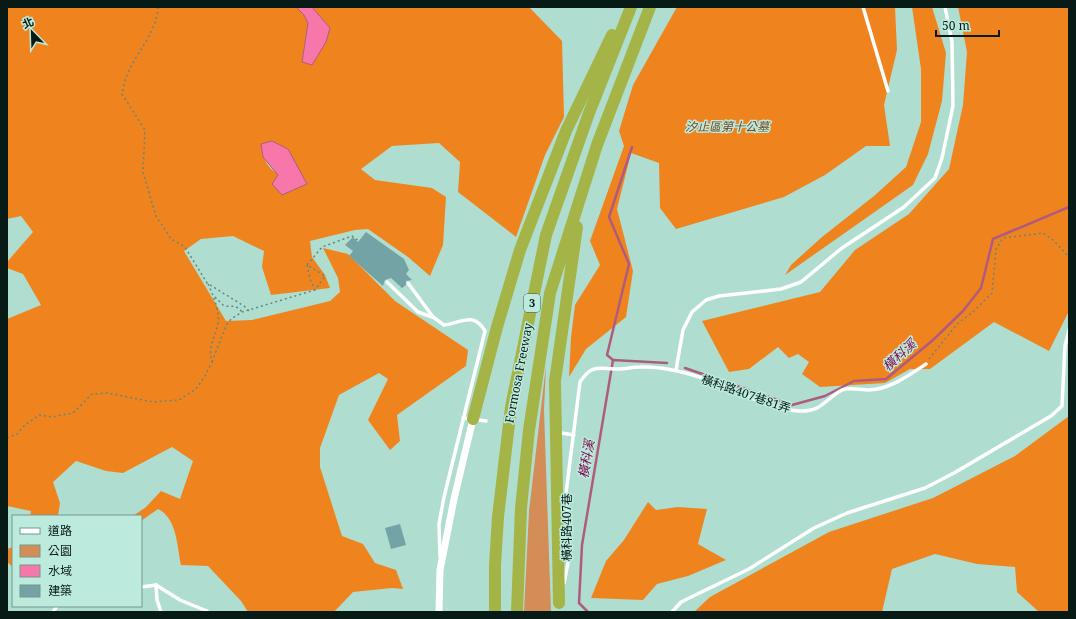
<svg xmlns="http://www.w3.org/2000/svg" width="1076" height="619" font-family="'Noto Serif','Noto Sans TC',serif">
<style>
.green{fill:#d48d57}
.forest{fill:#ef841f;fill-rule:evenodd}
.water{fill:#f777aa;stroke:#af5b7e}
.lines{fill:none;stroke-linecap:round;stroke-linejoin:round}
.stream{stroke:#af5b7e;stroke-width:2.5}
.building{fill:#73a3a4}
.path{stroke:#64867d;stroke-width:1.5;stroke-dasharray:2 3;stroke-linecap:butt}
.service{stroke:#fff;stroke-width:3.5}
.minor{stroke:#fff;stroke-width:7}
.motorway{stroke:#a5b446;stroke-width:12}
.labels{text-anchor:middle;stroke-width:3;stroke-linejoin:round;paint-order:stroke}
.shield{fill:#bcebde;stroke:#3e5952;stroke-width:1}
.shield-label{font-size:11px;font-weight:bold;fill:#081a16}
.park-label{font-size:12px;font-style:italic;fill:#744825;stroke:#bcebde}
.street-label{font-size:12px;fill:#081a16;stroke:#bcebde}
.water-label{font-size:13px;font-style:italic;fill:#7f0447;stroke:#bcebde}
</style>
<rect width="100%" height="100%" fill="#afded1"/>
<path class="green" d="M546,365L544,410L551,612H524L529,511Z"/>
<g class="forest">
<path d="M7,7H296L304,15L308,23L302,61L330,28L312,7H529L562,41L564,117L545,155L516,237L458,192L460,162L439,143L392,146L361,169L375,180L432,188L446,197L443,245L430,276L408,257L368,229L355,230L310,241L312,257L325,275L330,288L271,295L262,267L264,251L233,236L201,239L184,251L226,321L252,320L330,301L340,292L338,278L323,248L348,254L395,301L468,350L466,366L397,415L400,441L390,450L368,420L388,379L379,373L339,395L320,448V467L342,536L363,544L375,563L396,570L403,589L392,588L353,592L334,612H248L241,601L208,566L181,565C177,546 177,518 158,509L141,521V516H133L146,507L161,491L180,499L193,461L172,447L123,473L106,471L76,461L53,482L60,503L58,516H30L31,511L7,506V319L41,305L23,274L7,268V262L33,232L21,216L7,219ZM262,147L307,184C286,177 264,175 262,147Z"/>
<path d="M677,7H895L897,50L884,105L890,146H866L825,175L784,197L676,229L660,208L659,163L631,153L617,209L633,271L626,317L586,349L569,377L571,337L575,305L600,265L590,241L624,146L619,131L633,85Z"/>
<path d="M912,7H932L946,53L942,101L928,154L913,185L785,275L791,265L822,237L874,196L906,167L921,122V69Z"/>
<path d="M958,7H1069V311L1049,351L994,322L930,369H910L885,383L820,387L802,374L809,362L798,354L789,358L778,347L749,369L729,372L702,321L820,292L855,250L909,214L949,169L963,105L967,52Z"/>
<path d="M1069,416V612H1039L1017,592L1015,567L977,564L935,554L892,569L882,612H694L710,597L829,532L933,498L1015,456Z"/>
<path d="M648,502L656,510L678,507L707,509L698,544L726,560L688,576L657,584L643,600L591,598L606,561L624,540Z"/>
<path d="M13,547V567L7,562V549Z"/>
</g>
<g class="water">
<path d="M296,7H312L330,28L326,42L312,65L302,62L308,23L304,15Z"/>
<path d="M272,141L288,149L307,184L282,195L272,184L278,175L263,157L261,144Z"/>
</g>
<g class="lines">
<g class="stream">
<path d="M613,360L607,355L629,264L609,217L632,147"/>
<path d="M685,368L792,405L825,396L854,381L886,379L933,340L963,311L981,288L993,239L1069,207"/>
<path d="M588,612L579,603L582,545L613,360L667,363"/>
</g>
</g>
<g class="building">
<path d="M366,232L404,259L409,270L406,274L412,280L406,281V285L402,288L391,278L385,280L383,286L349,256L353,251L345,245L353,237L358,242Z"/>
<path d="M400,524L406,545L391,549L385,528Z"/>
</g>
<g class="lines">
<g class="path">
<path d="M158,7C157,32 136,53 127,75C124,81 124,88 122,94L145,130L143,172L156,216L171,239L185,247L207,283L244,306L249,311"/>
<path d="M307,265L310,279L315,290"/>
<path d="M215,297L224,306C232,307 236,304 242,312"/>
<path d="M929,359L958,323L973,312L992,293L996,249L1003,238L1043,233L1053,240L1069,257"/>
<path d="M212,362L226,326L231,319L242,312L315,290L325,276L307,265L322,247L352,236L359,241"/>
<path d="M7,438L17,434L25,425L39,415L52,417L73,413L92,394L107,393L153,402L179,400L196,389L205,376L212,362C207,346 215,339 218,323C220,311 213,295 208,284"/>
</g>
<g class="service">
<path d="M863,7L888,91"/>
<path d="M387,282L418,312L432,317"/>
<path d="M408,283L433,317L444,325C461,323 473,311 485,331L444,497L439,524L440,557"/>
<path d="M676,370L683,330L692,312L706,300L719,296L781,289L801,282L842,248L904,207L935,178L942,158L953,106L952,42L945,7"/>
<path d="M463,418L486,421"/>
<path d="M561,433L574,435"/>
<path d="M564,583L570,553L566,493L580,382C592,363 600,369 619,369C626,369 633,367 640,367C665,366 689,373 711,381C740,391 769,410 800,411C822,412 825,399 842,390C850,387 860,390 869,390C890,389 908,376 926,364"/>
<path d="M156,585L180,600L207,611"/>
<path d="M156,585L157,600L161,612"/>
<path d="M141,587L156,585"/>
<path d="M53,612L57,606"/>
<path d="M672,612L681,602L749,569L814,528L847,513L925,488L954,473L1051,416L1062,406L1065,346L1069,330"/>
</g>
<path class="minor" d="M439,612L440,570L454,499L473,419"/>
<g class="motorway">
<path d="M473,419L497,327L520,250L566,131L612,35"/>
<path d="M559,603L555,381L577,227"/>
<path d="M495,612V565L498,517L511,407L546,235L589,113L631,7"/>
<path d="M517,612L521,508L529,430L550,293L597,145L650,7"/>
</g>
</g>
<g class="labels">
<rect class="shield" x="524" y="294" width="16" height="18" rx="3"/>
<g class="shield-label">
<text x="532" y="307">3</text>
</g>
<g class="park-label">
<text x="727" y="131">汐止區第十公墓</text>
</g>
<g class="street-label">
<text transform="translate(519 373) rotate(-79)" y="4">Formosa Freeway</text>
<text transform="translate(746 394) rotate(19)" y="4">橫科路407巷81弄</text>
<text transform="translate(567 527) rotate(-90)" y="4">橫科路407巷</text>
</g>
<g class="water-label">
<text transform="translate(899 355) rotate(-42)" y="5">橫科溪</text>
<text transform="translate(586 459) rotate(-80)" y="5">橫科溪</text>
</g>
</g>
<rect width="1076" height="619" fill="none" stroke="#081a16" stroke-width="16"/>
<rect x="12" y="515" width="130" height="92" fill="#bcebde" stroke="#74978e"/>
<rect x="20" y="528" width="20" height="6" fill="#ffffff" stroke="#74978e"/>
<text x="48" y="535" font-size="12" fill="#081a16">道路</text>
<rect x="20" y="545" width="20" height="12" fill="#d48d57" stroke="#74978e"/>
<text x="48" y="555" font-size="12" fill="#081a16">公園</text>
<rect x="20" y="565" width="20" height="12" fill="#f777aa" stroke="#74978e"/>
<text x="48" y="575" font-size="12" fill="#081a16">水域</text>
<rect x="20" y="585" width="20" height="12" fill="#73a3a4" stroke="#74978e"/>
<text x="48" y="595" font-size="12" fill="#081a16">建築</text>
<g transform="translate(32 32) rotate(337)" stroke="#bcebde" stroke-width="3" paint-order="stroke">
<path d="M0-3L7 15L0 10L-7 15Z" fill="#081a16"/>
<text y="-6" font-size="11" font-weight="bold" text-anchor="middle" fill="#081a16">北</text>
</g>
<path d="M936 30v6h63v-6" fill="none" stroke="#081a16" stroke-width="2"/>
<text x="942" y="30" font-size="12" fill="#081a16" stroke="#bcebde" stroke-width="3" paint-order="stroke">50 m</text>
</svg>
